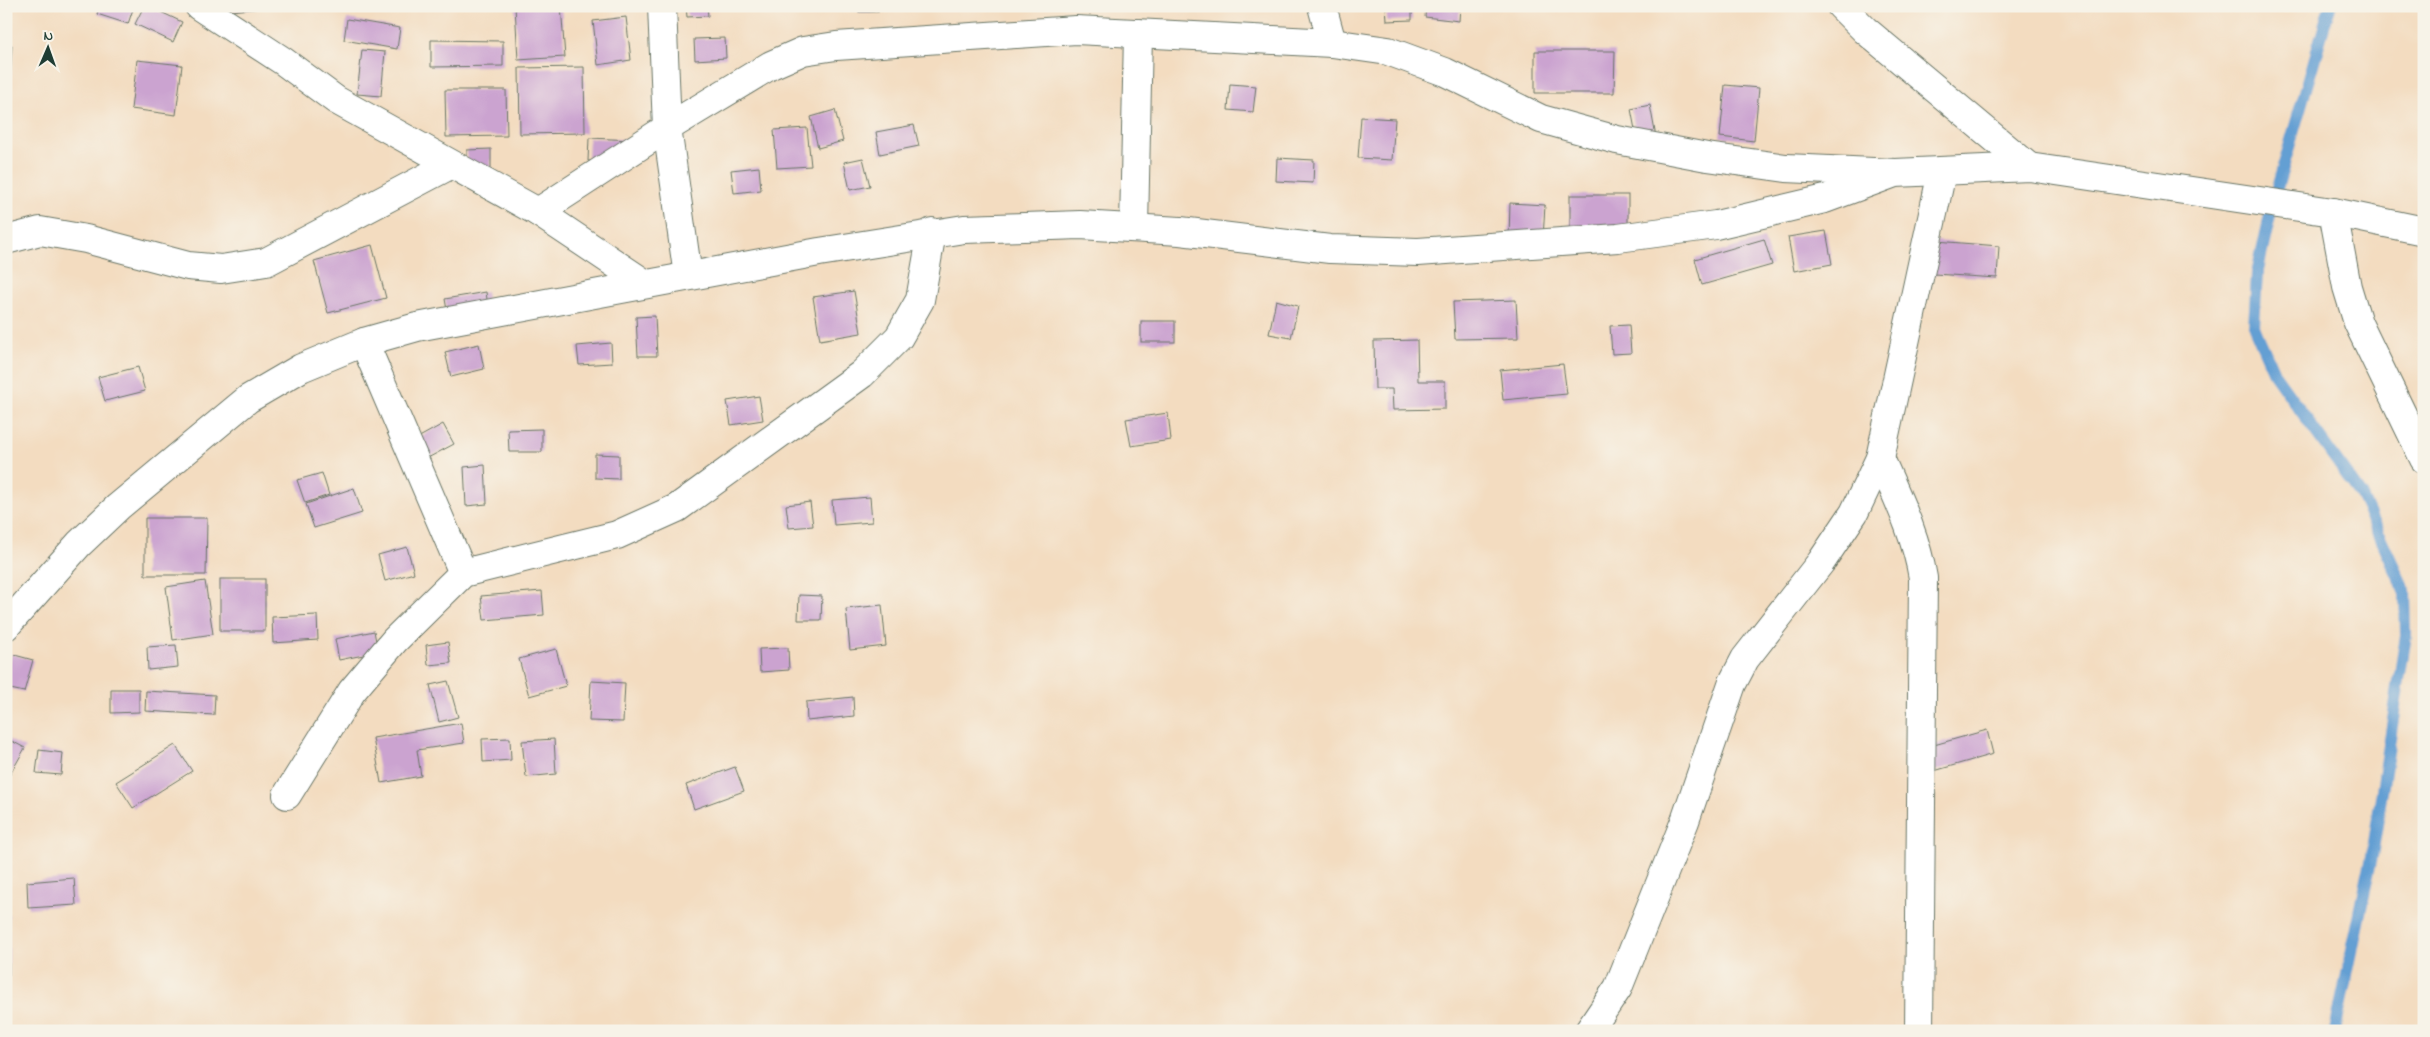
<svg xmlns="http://www.w3.org/2000/svg" width="2430" height="1037" font-family="'Indie Flower',sans-serif">
<style>
.lines{fill:none;stroke-linecap:round;stroke-linejoin:round}
.stream{stroke:#639fd3;stroke-width:12}
.building{fill:#cba3d0}
.minor-casing{stroke:#697565;stroke-width:30}
.minor{stroke:#fff;stroke-width:28}
</style>
<rect width="100%" height="100%" fill="#f7f3e8"/>
<filter id="ink" filterUnits="userSpaceOnUse"><feTurbulence type="fractalNoise" baseFrequency=".02" numOctaves="2"/><feDisplacementMap in="SourceGraphic" scale="10" xChannelSelector="R" yChannelSelector="G"/><feConvolveMatrix kernelMatrix="1 2 1 2 8 2 1 2 1" color-interpolation-filters="sRGB"/></filter>
<filter id="wash" filterUnits="userSpaceOnUse"><feTurbulence type="fractalNoise" baseFrequency=".0096" numOctaves="4" result="noise"/><feDisplacementMap in="SourceGraphic" scale="20" xChannelSelector="R" yChannelSelector="G"/><feGaussianBlur stdDeviation="1.12" result="paint"/><feColorMatrix in="noise" values="0 0 0 0 0 0 0 0 0 0 0 0 0 0 0 0 0 1.4 0 .05"/><feComposite in="paint" operator="in"/></filter>
<g filter="url(#wash)">
<rect width="100%" height="100%" fill="#f3dcc0"/>
<g class="lines">
<path class="stream" d="M2330,6L2273,202L2257,274L2254,327L2275,375L2361,495L2405,591L2406,635L2372,856L2335,1031"/>
</g>
<g id="blocks">
<g class="building">
<path d="M100,6H134L128,24L97,14Z"/>
<path d="M144,6H148L182,22L173,42L135,24Z"/>
<path d="M199,6H262V8L199,14Z"/>
<path d="M337,6H370V12L337,9Z"/>
<path d="M515,6H561L565,57L518,60Z"/>
<path d="M686,6H707L708,16L687,17Z"/>
<rect x="859" y="6" width="19" height="6"/>
<path d="M1386,6H1412V20L1387,21Z"/>
<path d="M1426,6H1460L1459,21L1425,17Z"/>
<path d="M626,17L631,60L598,65L593,21Z"/>
<path d="M347,19L400,28L397,49L344,40Z"/>
<path d="M725,38L726,58L695,60L694,39Z"/>
<path d="M431,40L503,41V66L431,67Z"/>
<path d="M6,44L12,45L10,82H6Z"/>
<path d="M362,50L385,52L381,96L357,94Z"/>
<path d="M1535,51H1615L1614,93H1535Z"/>
<path d="M137,60L182,65L176,115L131,109Z"/>
<path d="M584,67L585,133L520,134L519,68Z"/>
<path d="M1230,84L1256,86L1253,112L1228,110Z"/>
<path d="M1725,85L1759,88L1754,141L1720,137Z"/>
<path d="M445,90H506L507,136L446,137Z"/>
<path d="M1650,105L1656,137L1637,140L1631,109Z"/>
<path d="M835,110L843,141L818,148L811,117Z"/>
<path d="M1361,117L1395,119L1392,160L1358,158Z"/>
<path d="M914,125L919,146L880,154L876,132Z"/>
<path d="M807,128L811,166L777,168L774,130Z"/>
<path d="M589,138L634,140L632,163L588,161Z"/>
<path d="M491,149V178H467V150Z"/>
<path d="M863,158L870,186L850,190L844,162Z"/>
<path d="M1277,158L1314,160L1313,183L1276,181Z"/>
<path d="M759,167L761,190L734,193L731,170Z"/>
<rect x="1570" y="195" width="58" height="31"/>
<path d="M1510,203L1545,205L1543,239L1509,238Z"/>
<path d="M1826,231L1832,264L1794,271L1788,237Z"/>
<path d="M1764,239L1772,265L1702,285L1695,259Z"/>
<path d="M1936,241L1999,246L1997,278L1934,274Z"/>
<path d="M372,245L386,298L328,313L314,261Z"/>
<path d="M854,291L861,333L820,340L813,297Z"/>
<path d="M486,292L489,314L449,321L445,299Z"/>
<path d="M1276,300L1298,306L1291,338L1269,334Z"/>
<path d="M1516,300L1518,338L1455,339L1453,302Z"/>
<path d="M655,316L657,356H638L636,317Z"/>
<rect x="1141" y="321" width="34" height="21"/>
<path d="M1629,325L1631,353L1612,354L1610,326Z"/>
<path d="M1417,340L1418,381H1445V409L1393,410L1392,389H1375L1374,341Z"/>
<path d="M611,343L612,363L579,365L577,346Z"/>
<path d="M479,344L484,369L451,377L445,352Z"/>
<path d="M1563,364L1567,394L1503,400L1500,370Z"/>
<path d="M138,367L145,391L105,401L98,377Z"/>
<path d="M759,396L763,420L731,425L727,401Z"/>
<path d="M1168,413L1171,440L1131,446L1126,419Z"/>
<path d="M443,424L454,444L424,460L414,440Z"/>
<path d="M542,429V452H509L508,430Z"/>
<path d="M595,454L619,455V479L595,478Z"/>
<path d="M485,465L487,504L466,506L464,467Z"/>
<path d="M322,473L329,495L305,503L297,480Z"/>
<path d="M354,488L362,513L314,528L306,504Z"/>
<path d="M870,497L872,522L834,525L832,500Z"/>
<path d="M810,502L813,526L789,528L786,505Z"/>
<path d="M145,518H207L206,575H145Z"/>
<path d="M407,547L414,573L385,581L378,555Z"/>
<rect x="220" y="579" width="45" height="52"/>
<path d="M205,581L213,634L173,640L166,587Z"/>
<path d="M542,591L544,615L484,620L481,596Z"/>
<path d="M799,595L822,596L821,620H798Z"/>
<path d="M882,605L886,646L850,650L846,609Z"/>
<path d="M317,615L318,640L273,643L272,617Z"/>
<path d="M374,631L378,652L339,660L335,639Z"/>
<path d="M448,642L451,663L428,665L426,645Z"/>
<path d="M176,645L178,667L148,670L147,647Z"/>
<path d="M788,648L789,670L760,672L759,649Z"/>
<path d="M556,649L566,686L529,696L519,659Z"/>
<path d="M11,654L33,660L24,692L6,688V669Z"/>
<path d="M448,681L458,717L439,722L430,685Z"/>
<path d="M591,681L625,683L623,722L589,721Z"/>
<path d="M111,689H139V712L111,713Z"/>
<path d="M146,691L215,695L214,715L145,711Z"/>
<path d="M853,697L854,716L807,721L806,702Z"/>
<path d="M461,723L464,743L417,750L421,776L381,783L373,738Z"/>
<path d="M1987,730L1993,754L1934,771L1927,747Z"/>
<path d="M6,738L25,748L8,778L6,777Z"/>
<path d="M510,738L511,760L483,762L482,739Z"/>
<path d="M554,739L556,774L526,777L522,741Z"/>
<path d="M175,745L192,771L133,808L116,782Z"/>
<path d="M39,750L63,753L61,775L36,773Z"/>
<path d="M735,767L744,791L694,809L686,785Z"/>
<path d="M74,878L76,905L28,908L27,882Z"/>
<rect x="6" y="914" width="3" height="61"/>
</g>
</g>
</g>
<g filter="url(#ink)">
<use href="#blocks" fill-opacity="0" stroke="#697565" stroke-width="1"/>
<g class="lines">
<defs>
<g id="minor">
<path d="M199,6L283,61L336,100L538,212L644,283"/>
<path d="M662,6L667,128L688,276"/>
<path d="M1322,6L1332,43"/>
<path d="M1841,6L1865,30L2029,167"/>
<path d="M538,212L667,128L771,65L803,51L836,46L1076,30L1332,43L1388,51L1445,72L1541,119L1617,140L1707,157L1786,168L1895,173L2029,167L2333,212L2424,231"/>
<path d="M2333,212L2347,287L2358,323L2424,459"/>
<path d="M1134,228L1138,33"/>
<path d="M6,240L40,231L86,239L188,266L221,269L266,262L450,165"/>
<path d="M364,342L463,573"/>
<path d="M1880,458C1897,497 1916,535 1923,578L1919,1031"/>
<path d="M6,626L79,544L118,507L248,399L301,368L364,342L417,327L819,252L964,229L1080,225L1180,231L1330,249L1418,252L1618,238L1716,225L1825,199L1895,173"/>
<path d="M287,795L352,691L395,640L463,573L617,535L677,508L862,374L899,337L920,300L932,232"/>
<path d="M1589,1031L1618,988L1685,821L1732,684L1745,659L1821,562L1854,513L1880,458L1942,172"/>
</g>
</defs>
<use href="#minor" class="minor-casing"/>
<use href="#minor" class="minor"/>
</g>
</g>
<rect width="2430" height="1037" fill="none" stroke="#f7f3e8" stroke-width="25"/>
<g transform="translate(48 48) rotate(2)" stroke="#f7f3e8" stroke-width="4" paint-order="stroke">
<path d="M0-4L9 19L0 12L-9 19Z" fill="#1f3d34"/>
<text y="-8" font-size="14" font-weight="bold" text-anchor="middle" fill="#1f3d34">N</text>
</g>
</svg>
